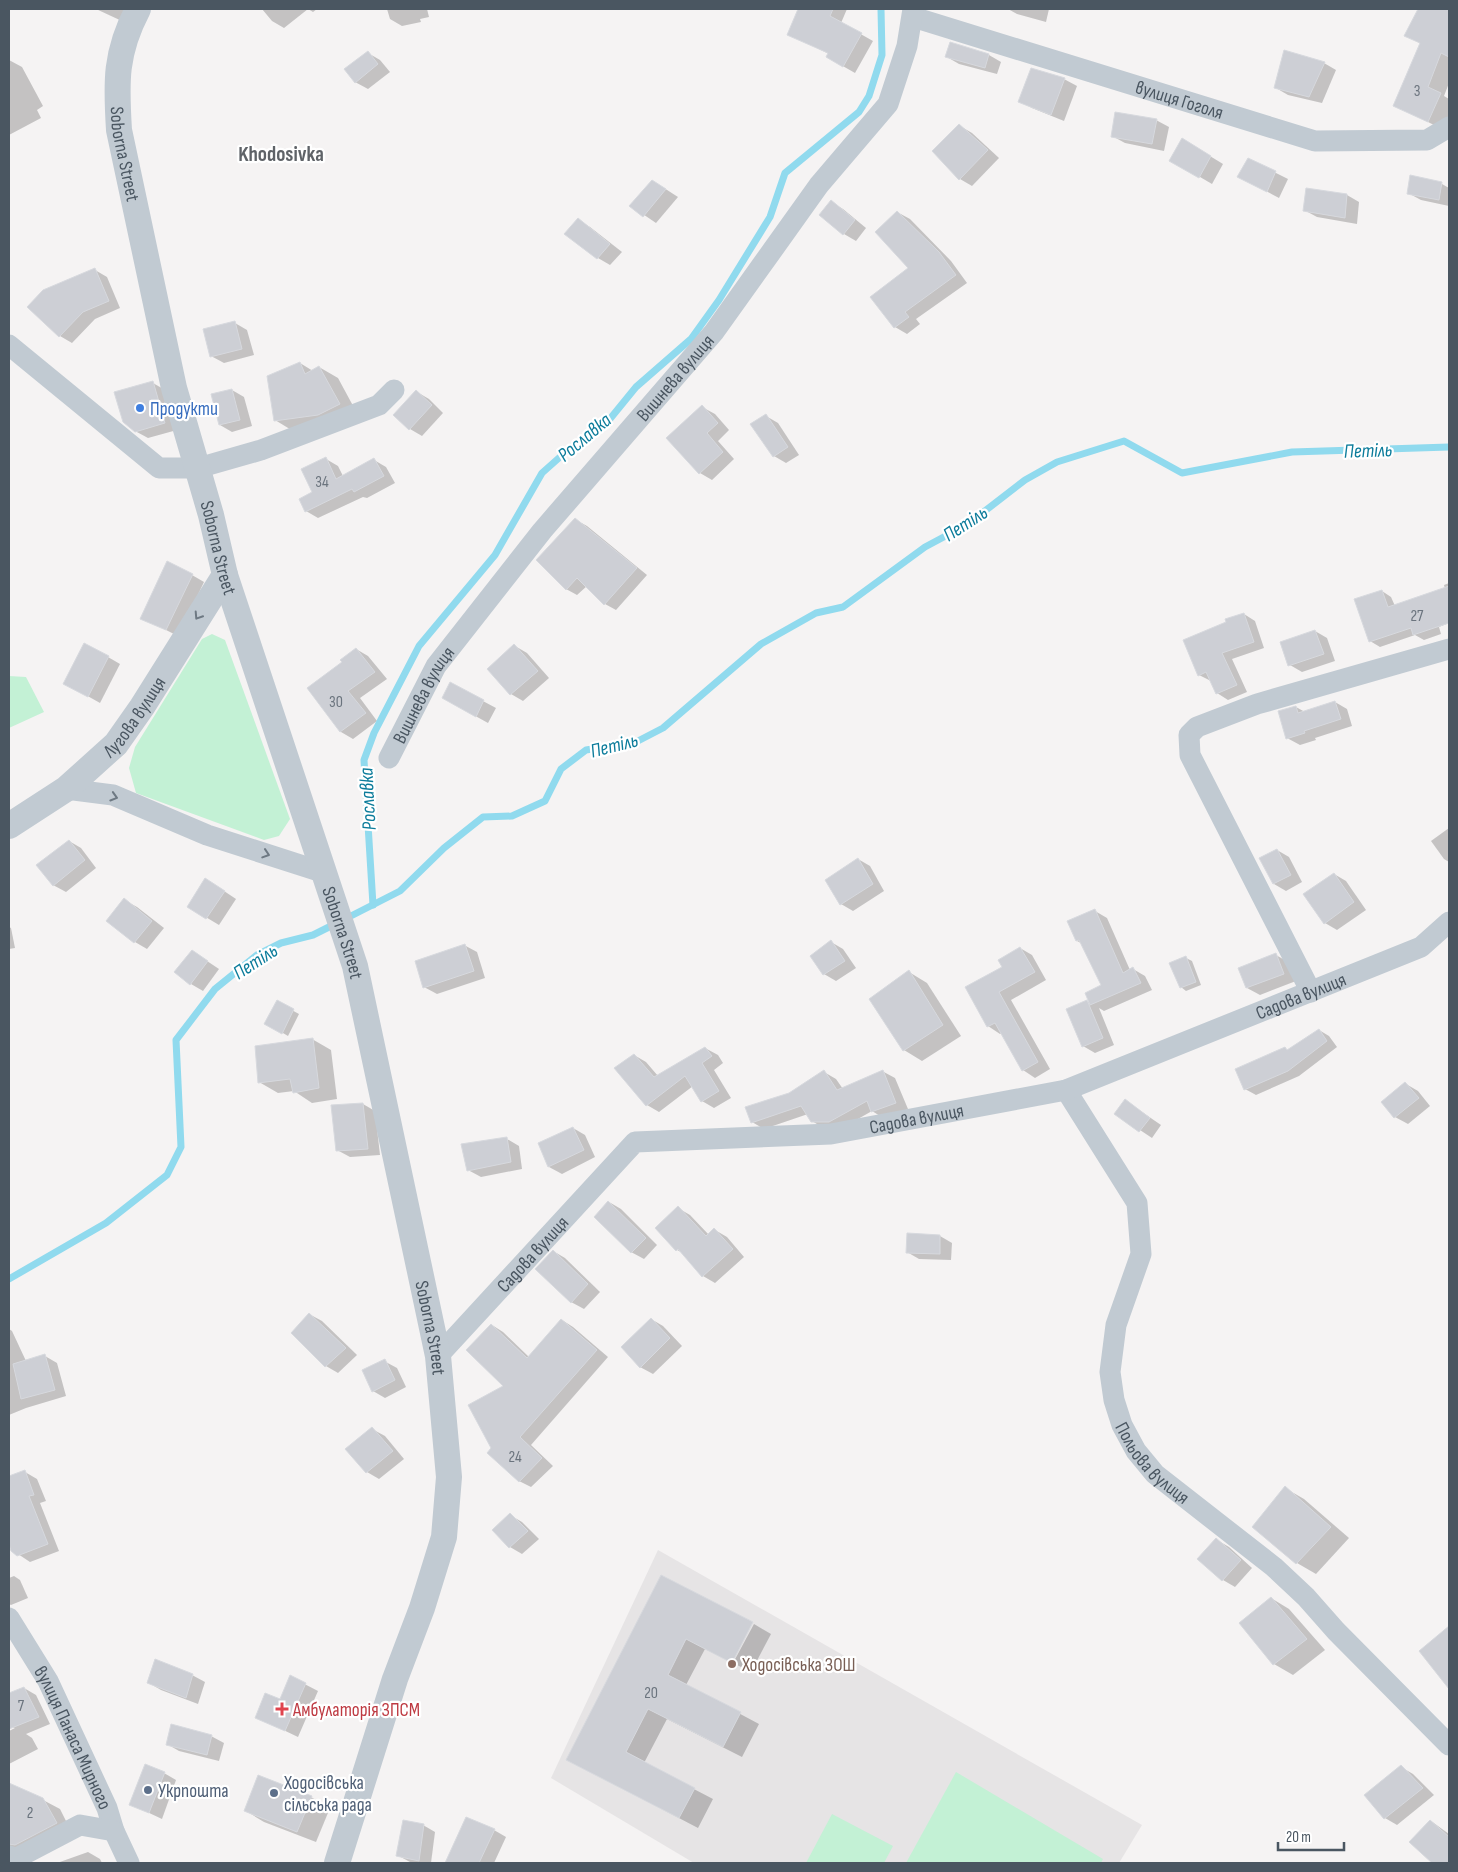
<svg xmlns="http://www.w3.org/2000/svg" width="1458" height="1872" font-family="'Sofia Sans Condensed',sans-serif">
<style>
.education{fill:#e6e4e5}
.green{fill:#c3f1d5}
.shadow{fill:#0003}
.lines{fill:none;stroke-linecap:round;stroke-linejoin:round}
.stream{stroke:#90daee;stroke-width:7}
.building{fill:#cdcfd5;stroke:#d7d9de}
.minor{stroke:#c1cad2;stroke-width:21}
.tertiary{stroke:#c1cad2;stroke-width:26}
.oneway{stroke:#6e7983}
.shop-dot{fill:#3f7fe0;stroke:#fff;stroke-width:2}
.education-dot{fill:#8d6e63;stroke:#fff;stroke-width:2}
.health-dot{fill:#e0444e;stroke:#fff;stroke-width:2}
.service-dot{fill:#5c6f8a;stroke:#fff;stroke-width:2}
.labels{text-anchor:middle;stroke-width:4.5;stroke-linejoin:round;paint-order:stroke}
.number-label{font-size:16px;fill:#6b747e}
.street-label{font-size:19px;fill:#4a5661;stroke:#fff}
.shop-label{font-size:19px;fill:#366cbe;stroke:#fff;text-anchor:start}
.education-label{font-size:19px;fill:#785e54;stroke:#fff;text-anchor:start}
.health-label{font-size:19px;fill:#be3a42;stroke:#fff;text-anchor:start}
.service-label{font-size:19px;fill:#4e5e75;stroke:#fff;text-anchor:start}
.water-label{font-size:20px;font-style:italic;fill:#0c7c9b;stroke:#fff}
.quarter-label{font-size:21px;font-weight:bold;fill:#5f6368;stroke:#fff}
</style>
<rect width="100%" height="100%" fill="#f5f3f3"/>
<path class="education" d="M658,1550L1142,1825L1119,1863H694L551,1778Z"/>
<g class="green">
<path d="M212,634L225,640L290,819L279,836L264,840L136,793L129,768L135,747L202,639Z"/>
<path d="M9,676L26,677L44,712L9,728Z"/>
<path d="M956,1772L1103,1859L1101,1863H906Z"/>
<path d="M832,1814L893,1846L884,1863H806Z"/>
</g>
<g class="shadow">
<path d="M96,9H129L124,22Z"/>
<path d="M262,9H317L313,12L308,9L284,28L272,21Z"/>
<path d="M387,9H427L429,17L420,19L421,22L402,26L390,19Z"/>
<path d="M799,9H847L841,23L873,41L855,73L827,57L829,54L789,34Z"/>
<path d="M1008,9H1049L1046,22L1017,14Z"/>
<path d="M1419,9H1449V83L1444,96L1449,99V119L1444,130L1394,105L1421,44L1406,35Z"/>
<path d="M368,53L380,60L390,72L368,89L355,82Z"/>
<path d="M989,55L1001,62L997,74L959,64L947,57Z"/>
<path d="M9,60L22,67L43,106L37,110L41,118L9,135Z"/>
<path d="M1324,63L1336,70L1322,103L1288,95L1276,88Z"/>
<path d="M1064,79L1077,86L1064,121L1032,108L1019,101Z"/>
<path d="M1156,120L1169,127L1164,151L1125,143L1112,136Z"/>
<path d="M960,126L972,133L999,158L972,186L960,179Z"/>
<path d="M1182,139L1223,164L1212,184L1171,160Z"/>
<path d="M1248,159L1288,179L1279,198L1251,183Z"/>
<path d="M1442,184L1449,188V206L1421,200L1408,193Z"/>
<path d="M664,188L678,197L656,223L631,206Z"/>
<path d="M1347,195L1359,202L1357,224L1317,217L1304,210Z"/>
<path d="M831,202L843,209L866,228L856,241L844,234L821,215Z"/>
<path d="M897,212L910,219L951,261L967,283L916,319L920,324L907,334L895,327L910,268Z"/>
<path d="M578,220L590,227L622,252L610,265L598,258L566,233Z"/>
<path d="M95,270L107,277L120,308L95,319L72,343L60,336L29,307Z"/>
<path d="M235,323L247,330L254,355L224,363L211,356Z"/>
<path d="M300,363L313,371L319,367L338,378L358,415L293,431L275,420Z"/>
<path d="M153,383L165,390L177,430L148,438L135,431Z"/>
<path d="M232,390L244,397L252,426L232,432L220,425Z"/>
<path d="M417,392L429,399L443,413L422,436L410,429Z"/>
<path d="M702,407L715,414L729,430L718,441L734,459L712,480L700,473L668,438Z"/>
<path d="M766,416L778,423L799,455L786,463L774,456Z"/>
<path d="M326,459L338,466L343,476L374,460L386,467L395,483L367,498L363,497L318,518L306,511Z"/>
<path d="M576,520L587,526L647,575L616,610L605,604L587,586L577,595L566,589Z"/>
<path d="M192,575L204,582L178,636L142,618Z"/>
<path d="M1449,583V623L1439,627L1441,634L1424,640L1415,635L1380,647L1370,641L1382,591L1391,597L1395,606L1445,589L1444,585Z"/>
<path d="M1244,614L1255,621L1264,648L1232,659L1247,692L1228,700L1217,693L1211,681L1199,675Z"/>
<path d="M1315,631L1327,638L1335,661L1302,672L1290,665Z"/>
<path d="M515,646L527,653L549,678L523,701L511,694Z"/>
<path d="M356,649L368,656L387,679L360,698L377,721L353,739L341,732L308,689L344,662Z"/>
<path d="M108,657L120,664L100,703L77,690Z"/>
<path d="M451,684L496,708L488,723L443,698Z"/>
<path d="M1335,702L1347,709L1352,726L1315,738L1316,740L1300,745L1287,738L1296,707L1305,712Z"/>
<path d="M1449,828V862L1444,859L1431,841Z"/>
<path d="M69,841L81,848L96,868L66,892L53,885Z"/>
<path d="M1277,850L1289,857L1302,882L1286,891L1274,884Z"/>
<path d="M858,859L870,866L884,891L853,911L841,904Z"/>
<path d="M1334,874L1346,881L1366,910L1337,930L1325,923Z"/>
<path d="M218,887L236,899L219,925L189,907Z"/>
<path d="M124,900L137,907L164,928L147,949L135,942L108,921Z"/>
<path d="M1095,911L1107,918L1130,970L1133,969L1145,976L1152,990L1104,1011L1099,1008L1114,1045L1095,1053L1083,1046L1087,1001L1092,1004L1102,985L1081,943L1077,941Z"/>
<path d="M9,927L11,928L15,948L9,949Z"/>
<path d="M831,942L843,949L856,968L836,981L824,974L812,956Z"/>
<path d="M464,945L477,952L485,978L437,994L424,987Z"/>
<path d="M1020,948L1032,955L1046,980L1011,1000L1050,1069L1035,1078L1023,1070L1002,1033L1000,1034L988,1026L1004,968Z"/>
<path d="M1276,955L1288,962L1296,981L1260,995L1247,988L1240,968Z"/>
<path d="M1186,958L1192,961L1201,985L1186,991L1181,987Z"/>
<path d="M204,959L219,969L203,991L191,984Z"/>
<path d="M909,972L927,983L961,1036L922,1061L904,1050Z"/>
<path d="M277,1002L299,1014L288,1036L266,1023Z"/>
<path d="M1319,1030L1329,1036L1337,1047L1299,1076L1256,1095L1245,1089L1285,1049L1289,1051Z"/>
<path d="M312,1039L331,1050L337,1099L312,1103L294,1091L278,1093L259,1082Z"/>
<path d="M705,1048L718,1055L723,1063L714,1070L731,1098L714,1108L702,1101L693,1086L659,1112L647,1105L634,1055L646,1062L658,1076Z"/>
<path d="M882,1071L895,1078L908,1109L885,1119L872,1111L842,1128L825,1129L812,1121L808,1114L764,1129L752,1122L790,1094L824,1072L836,1079L843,1089Z"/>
<path d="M1406,1084L1418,1091L1430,1106L1408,1124L1395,1117L1383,1103Z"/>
<path d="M1126,1101L1161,1125L1152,1138L1116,1114Z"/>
<path d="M363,1104L375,1111L380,1155L350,1157L337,1150L332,1106Z"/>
<path d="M573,1128L585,1135L595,1157L562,1174L549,1167L540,1143Z"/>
<path d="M507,1139L519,1146L522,1169L481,1177L468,1170Z"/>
<path d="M609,1202L621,1209L657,1245L644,1259L631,1252Z"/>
<path d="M678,1208L690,1215L709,1235L715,1230L727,1237L744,1257L715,1283L703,1276L683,1253L677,1250Z"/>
<path d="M940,1236L952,1243L951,1260L919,1259L907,1252Z"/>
<path d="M553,1251L565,1258L600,1292L584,1309L571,1302Z"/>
<path d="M309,1314L322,1321L357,1355L338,1373L326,1366Z"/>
<path d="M651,1319L663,1326L682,1346L653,1374L640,1367Z"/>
<path d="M562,1320L573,1327L608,1357L531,1445L553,1466L531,1487L519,1481L493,1449L505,1386L492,1325L503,1332L529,1357Z"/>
<path d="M9,1329L12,1331L26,1361L45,1356L57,1363L66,1396L26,1408L9,1415Z"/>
<path d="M384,1361L397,1368L406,1387L385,1398L373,1391Z"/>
<path d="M372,1429L385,1436L404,1459L379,1479L367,1472Z"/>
<path d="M25,1472L37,1479L46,1501L40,1503L59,1551L30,1562L12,1550L9,1541V1478Z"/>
<path d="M1285,1488L1304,1499L1349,1538L1316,1574L1297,1563L1253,1527Z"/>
<path d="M510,1515L522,1522L539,1539L522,1554L510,1547Z"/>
<path d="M1217,1540L1229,1547L1252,1568L1235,1587L1223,1580Z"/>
<path d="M14,1576L20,1580L28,1598L11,1605L9,1604V1578Z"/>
<path d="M662,1577L731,1662L705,1649L686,1685L759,1724L742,1757L667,1719L644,1763L713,1799L698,1828L568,1760Z"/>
<path d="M1271,1598L1289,1609L1325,1650L1293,1675L1274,1664L1241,1623Z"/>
<path d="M754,1624L771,1634L751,1672L733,1663Z"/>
<path d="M1443,1632L1449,1635V1687L1421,1651Z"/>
<path d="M192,1675L205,1682L198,1704L161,1690L149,1683Z"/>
<path d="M291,1677L318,1691L298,1737L256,1717L280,1700Z"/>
<path d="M24,1688L36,1695L50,1724L26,1734L32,1738L38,1749L9,1764V1731L15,1728L12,1727L9,1718V1694Z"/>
<path d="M211,1736L224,1743L219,1761L179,1751L167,1744Z"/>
<path d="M1401,1767L1413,1774L1434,1795L1397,1825L1385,1818Z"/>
<path d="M164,1773L176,1780L162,1819L130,1804Z"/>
<path d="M9,1786L11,1790L43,1800L60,1809L72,1833L9,1850Z"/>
<path d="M311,1797L330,1808L316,1842L264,1822L246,1811Z"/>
<path d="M467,1819L494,1830L506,1837L494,1863H446Z"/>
<path d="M1431,1821L1449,1834V1863H1434L1411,1842Z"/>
<path d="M423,1825L435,1832L431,1863L410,1862L397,1855Z"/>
<path d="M88,1852L100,1859L102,1863H57Z"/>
</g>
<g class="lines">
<g class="stream">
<path d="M373,905L364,760L374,733L419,646L495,555L542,473L569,449L605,425L636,387L691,339L719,300L770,217L785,173L859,112L869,96L882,55L881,9"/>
<path d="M345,919L400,891L444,848L483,817L512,816L545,801L561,769L586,750L636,742L663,728L761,644L816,613L843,607L925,547L968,524L1025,480L1057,462L1124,441L1182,473L1292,452L1449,447"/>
<path d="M9,1279L106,1223L167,1175L181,1147L176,1040L215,989L257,955L281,943L313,935L335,924"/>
</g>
</g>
<g class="building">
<path d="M798,9H833L830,16L862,33L843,67L826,57L828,53L787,35Z"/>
<path d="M1418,9H1449V57L1441,53L1428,87L1441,93L1428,122L1393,106L1420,43L1404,36Z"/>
<path d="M950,42L989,54L985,68L945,57Z"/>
<path d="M1284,50L1325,62L1309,97L1274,88Z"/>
<path d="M368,51L378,64L355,83L344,69Z"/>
<path d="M1031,68L1065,78L1051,115L1018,102Z"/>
<path d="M1115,112L1157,119L1152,144L1111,137Z"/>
<path d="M959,124L988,150L959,180L932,151Z"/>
<path d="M1182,138L1211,156L1199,178L1169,161Z"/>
<path d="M1248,158L1276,171L1267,192L1237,177Z"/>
<path d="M1410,175L1442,182L1439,200L1407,194Z"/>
<path d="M652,180L666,189L643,217L629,206Z"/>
<path d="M1306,188L1347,194L1345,218L1303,211Z"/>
<path d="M831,200L855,220L843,235L819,215Z"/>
<path d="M897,211L939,252L956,275L905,312L909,317L894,328L870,297L908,268L875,232Z"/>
<path d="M578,218L610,244L597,259L564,234Z"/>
<path d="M95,268L109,301L83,312L59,337L27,307L43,290Z"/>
<path d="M235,321L242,349L210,357L203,329Z"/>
<path d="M300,362L305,374L319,366L340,404L318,415L274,421L267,376Z"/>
<path d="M153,381L165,423L135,432L123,422L114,392Z"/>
<path d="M232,389L240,420L219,425L211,394Z"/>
<path d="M416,390L432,405L409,430L393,415Z"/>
<path d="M702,405L718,423L707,433L723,452L699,474L666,438Z"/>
<path d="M766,414L788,447L773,457L750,424Z"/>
<path d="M326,457L336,479L374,458L384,476L354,492L352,489L305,512L299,499L312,492L301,469Z"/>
<path d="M575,518L637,568L604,605L577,578L566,590L536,560Z"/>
<path d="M167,561L193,574L166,630L140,619Z"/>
<path d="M1449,586V623L1413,635L1411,628L1369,642L1354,599L1382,590L1388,607Z"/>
<path d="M1244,613L1254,642L1222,653L1237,685L1216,694L1206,672L1198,676L1183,640L1226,622L1225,619Z"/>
<path d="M1315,630L1324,654L1288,666L1280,642Z"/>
<path d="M84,643L109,656L88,697L63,684Z"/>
<path d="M514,644L538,671L510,695L487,669Z"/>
<path d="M356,648L375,672L348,691L366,713L340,732L307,688L342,662L340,660Z"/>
<path d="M450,682L484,700L476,717L442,698Z"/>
<path d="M1335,701L1341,719L1304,731L1305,733L1286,739L1278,711L1296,706L1298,713Z"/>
<path d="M69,840L85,860L53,886L36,865Z"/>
<path d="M1277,849L1291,875L1273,884L1259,858Z"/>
<path d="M858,858L873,884L840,905L825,880Z"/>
<path d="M1334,873L1354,902L1324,924L1303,894Z"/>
<path d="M205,878L225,891L206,919L187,907Z"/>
<path d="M124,898L152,921L134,943L106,921Z"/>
<path d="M1095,909L1123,973L1133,967L1141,983L1090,1005L1085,993L1101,985L1079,940L1076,941L1067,921Z"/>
<path d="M831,940L845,961L823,975L810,956Z"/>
<path d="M465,944L474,971L423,988L415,961Z"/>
<path d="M1020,947L1035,972L999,992L1038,1062L1022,1071L995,1023L987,1027L965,987L1002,967L998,960Z"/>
<path d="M192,950L208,961L190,985L174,972Z"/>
<path d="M1276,953L1284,974L1246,988L1238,968Z"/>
<path d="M1186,956L1196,982L1180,988L1169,963Z"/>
<path d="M909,970L943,1025L903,1051L869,999Z"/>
<path d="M277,1000L294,1009L282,1034L264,1024Z"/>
<path d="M1087,1000L1103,1038L1082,1047L1066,1009Z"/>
<path d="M1319,1029L1327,1041L1288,1071L1244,1090L1235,1069L1285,1047L1287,1050Z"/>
<path d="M313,1038L319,1088L293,1093L290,1079L258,1083L255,1046Z"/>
<path d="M705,1047L712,1056L702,1063L719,1091L701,1102L685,1076L646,1106L614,1068L634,1054L654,1077Z"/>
<path d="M824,1070L837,1090L883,1070L896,1103L871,1112L867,1101L829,1122H811L801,1106L751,1123L745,1107L789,1093Z"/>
<path d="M1405,1082L1419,1098L1394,1118L1381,1102Z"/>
<path d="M1125,1099L1150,1118L1139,1132L1114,1114Z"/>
<path d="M363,1103L368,1149L336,1151L331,1105Z"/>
<path d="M573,1127L584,1150L548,1167L538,1143Z"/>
<path d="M507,1137L511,1162L467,1171L461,1144Z"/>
<path d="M608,1201L646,1238L631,1253L594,1217Z"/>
<path d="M678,1206L706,1236L714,1228L733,1249L702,1277L678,1249L676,1251L655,1228Z"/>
<path d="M907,1233L940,1235V1254L906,1253Z"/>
<path d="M553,1250L588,1284L571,1303L535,1269Z"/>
<path d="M309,1313L346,1348L325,1367L291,1333Z"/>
<path d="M651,1318L670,1338L640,1368L621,1347Z"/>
<path d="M561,1319L597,1350L520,1437L542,1458L519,1482L487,1453L491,1448L468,1405L503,1386L466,1350L491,1324L527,1358Z"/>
<path d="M45,1354L55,1390L21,1399L13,1364Z"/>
<path d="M385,1359L395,1380L372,1392L362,1370Z"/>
<path d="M372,1427L393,1451L366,1473L345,1449Z"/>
<path d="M25,1470L34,1495L29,1496L48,1544L17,1556L11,1551L9,1544V1476Z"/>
<path d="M1285,1486L1331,1527L1296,1564L1252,1527Z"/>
<path d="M510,1513L528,1531L509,1548L492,1530Z"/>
<path d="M1216,1538L1241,1560L1222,1581L1197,1559Z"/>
<path d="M661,1575L753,1622L732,1663L686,1639L668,1675L741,1712L723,1747L648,1709L626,1752L695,1788L679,1818L566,1760Z"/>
<path d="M1271,1597L1307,1639L1273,1665L1239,1623Z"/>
<path d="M1449,1626V1689L1419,1651Z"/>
<path d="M155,1659L193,1674L186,1698L147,1683Z"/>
<path d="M290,1675L306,1683L285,1731L255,1718L265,1693L280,1699Z"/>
<path d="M24,1687L39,1717L9,1729V1693Z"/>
<path d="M171,1724L212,1735L207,1755L166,1745Z"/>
<path d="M145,1764L165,1772L149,1813L129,1805Z"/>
<path d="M1401,1765L1423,1788L1384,1819L1364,1795Z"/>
<path d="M258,1775L312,1796L297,1832L244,1811Z"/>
<path d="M9,1783L43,1798L57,1823L15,1845L9,1844Z"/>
<path d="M466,1817L495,1829L479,1863H445Z"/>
<path d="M403,1820L424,1824L419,1861L396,1856Z"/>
<path d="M1430,1820L1449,1837V1863H1432L1409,1842Z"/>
</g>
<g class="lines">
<g class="minor">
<path id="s1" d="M913,17L1315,141L1427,140L1449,127"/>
<path d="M9,345L159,468H198L261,450L379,405L394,390"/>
<path id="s2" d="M389,758L436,666L542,531L714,332L819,185L888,104L907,46L913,9"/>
<path d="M66,789L113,795L207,835L322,872"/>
<path d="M1311,992L1190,755L1189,735L1197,727L1257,704L1449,649"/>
<path id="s3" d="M1066,1090L1137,1203L1141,1254L1116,1325L1110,1372L1114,1400L1122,1425L1136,1451L1155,1474L1274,1567L1306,1597L1336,1631L1449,1745"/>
<path id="s4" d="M438,1356L635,1142L831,1134L1066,1090L1421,947L1449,922"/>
<path id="s5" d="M9,1618L48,1681L107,1808L114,1831L129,1863"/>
<path d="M9,1856L15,1859L80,1825L114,1831"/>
</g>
<g class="tertiary">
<path id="s6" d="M138,9C115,53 116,82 119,130L174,388L211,515L225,575L355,966L438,1356L449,1477L444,1537L422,1608L395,1679L337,1863"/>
<path id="s7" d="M9,826L66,789L116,744L142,707L225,575"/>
</g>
</g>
<defs><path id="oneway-chevron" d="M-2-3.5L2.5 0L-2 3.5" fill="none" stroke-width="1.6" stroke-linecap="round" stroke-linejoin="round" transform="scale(1.25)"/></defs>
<g class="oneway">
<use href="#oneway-chevron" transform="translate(198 616) rotate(123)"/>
<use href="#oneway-chevron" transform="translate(114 797) rotate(17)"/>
<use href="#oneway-chevron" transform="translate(266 854) rotate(18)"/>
</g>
<circle class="shop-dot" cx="140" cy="408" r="5"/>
<circle class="education-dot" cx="732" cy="1664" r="5"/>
<path class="health-dot" d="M279.5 1701.5h5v5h5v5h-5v5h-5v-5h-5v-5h5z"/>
<g class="service-dot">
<circle cx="148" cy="1790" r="5"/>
<circle cx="274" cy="1793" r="5"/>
</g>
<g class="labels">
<g class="number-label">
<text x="1417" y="96">3</text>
<text x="322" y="487">34</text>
<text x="1417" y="621">27</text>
<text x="336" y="707">30</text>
<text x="515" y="1462">24</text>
<text x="651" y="1698">20</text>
<text x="21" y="1711">7</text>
<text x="30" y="1818">2</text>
</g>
<g class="street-label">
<text dy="7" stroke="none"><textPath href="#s1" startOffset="279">вулиця Гоголя</textPath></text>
<text dy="7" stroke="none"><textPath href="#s6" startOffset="149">Soborna Street</textPath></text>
<text dy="7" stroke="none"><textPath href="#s2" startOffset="478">Вишнева вулиця</textPath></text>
<text dy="7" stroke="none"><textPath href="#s6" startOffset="554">Soborna Street</textPath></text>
<text dy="7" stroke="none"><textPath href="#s2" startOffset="72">Вишнева вулиця</textPath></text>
<text dy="7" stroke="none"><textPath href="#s7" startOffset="168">Лугова вулиця</textPath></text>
<text dy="7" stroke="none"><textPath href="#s6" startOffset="959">Soborna Street</textPath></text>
<text dy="7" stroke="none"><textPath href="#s4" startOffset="979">Садова вулиця</textPath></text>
<text dy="7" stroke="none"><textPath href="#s4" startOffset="574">Садова вулиця</textPath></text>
<text dy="7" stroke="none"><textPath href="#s4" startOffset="139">Садова вулиця</textPath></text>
<text dy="7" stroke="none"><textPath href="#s6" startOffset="1364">Soborna Street</textPath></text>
<text dy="7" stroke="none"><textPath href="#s3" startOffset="411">Польова вулиця</textPath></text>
<text dy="7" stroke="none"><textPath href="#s5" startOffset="136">вулиця Панаса Мирного</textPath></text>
</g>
<g class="shop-label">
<text x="150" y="415">Продукти</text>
</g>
<g class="education-label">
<text x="742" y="1671">Ходосівська ЗОШ</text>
</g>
<g class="health-label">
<text x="293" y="1716">Амбулаторія ЗПСМ</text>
</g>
<g class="service-label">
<text x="284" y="1789">Ходосівська<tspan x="284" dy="22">сільська рада</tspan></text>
<text x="158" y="1797">Укрпошта</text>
</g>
<g class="water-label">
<text transform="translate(584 437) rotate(-40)" y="7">Рославка</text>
<text transform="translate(1368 450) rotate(-2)" y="7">Петіль</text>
<text transform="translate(965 523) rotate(-33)" y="7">Петіль</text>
<text transform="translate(614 745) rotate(-14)" y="7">Петіль</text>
<text transform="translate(367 799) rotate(-93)" y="7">Рославка</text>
<text transform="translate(255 961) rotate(-33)" y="7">Петіль</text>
</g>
<g class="quarter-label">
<text x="281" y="161">Khodosivka</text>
</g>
</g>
<rect width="1458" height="1872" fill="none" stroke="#4a5661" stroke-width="20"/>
<path d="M1278 1842v8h66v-8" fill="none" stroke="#4a5661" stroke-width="2.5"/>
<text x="1286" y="1842" font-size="15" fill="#4a5661" stroke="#ffffff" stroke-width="4" paint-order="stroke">20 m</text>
</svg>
